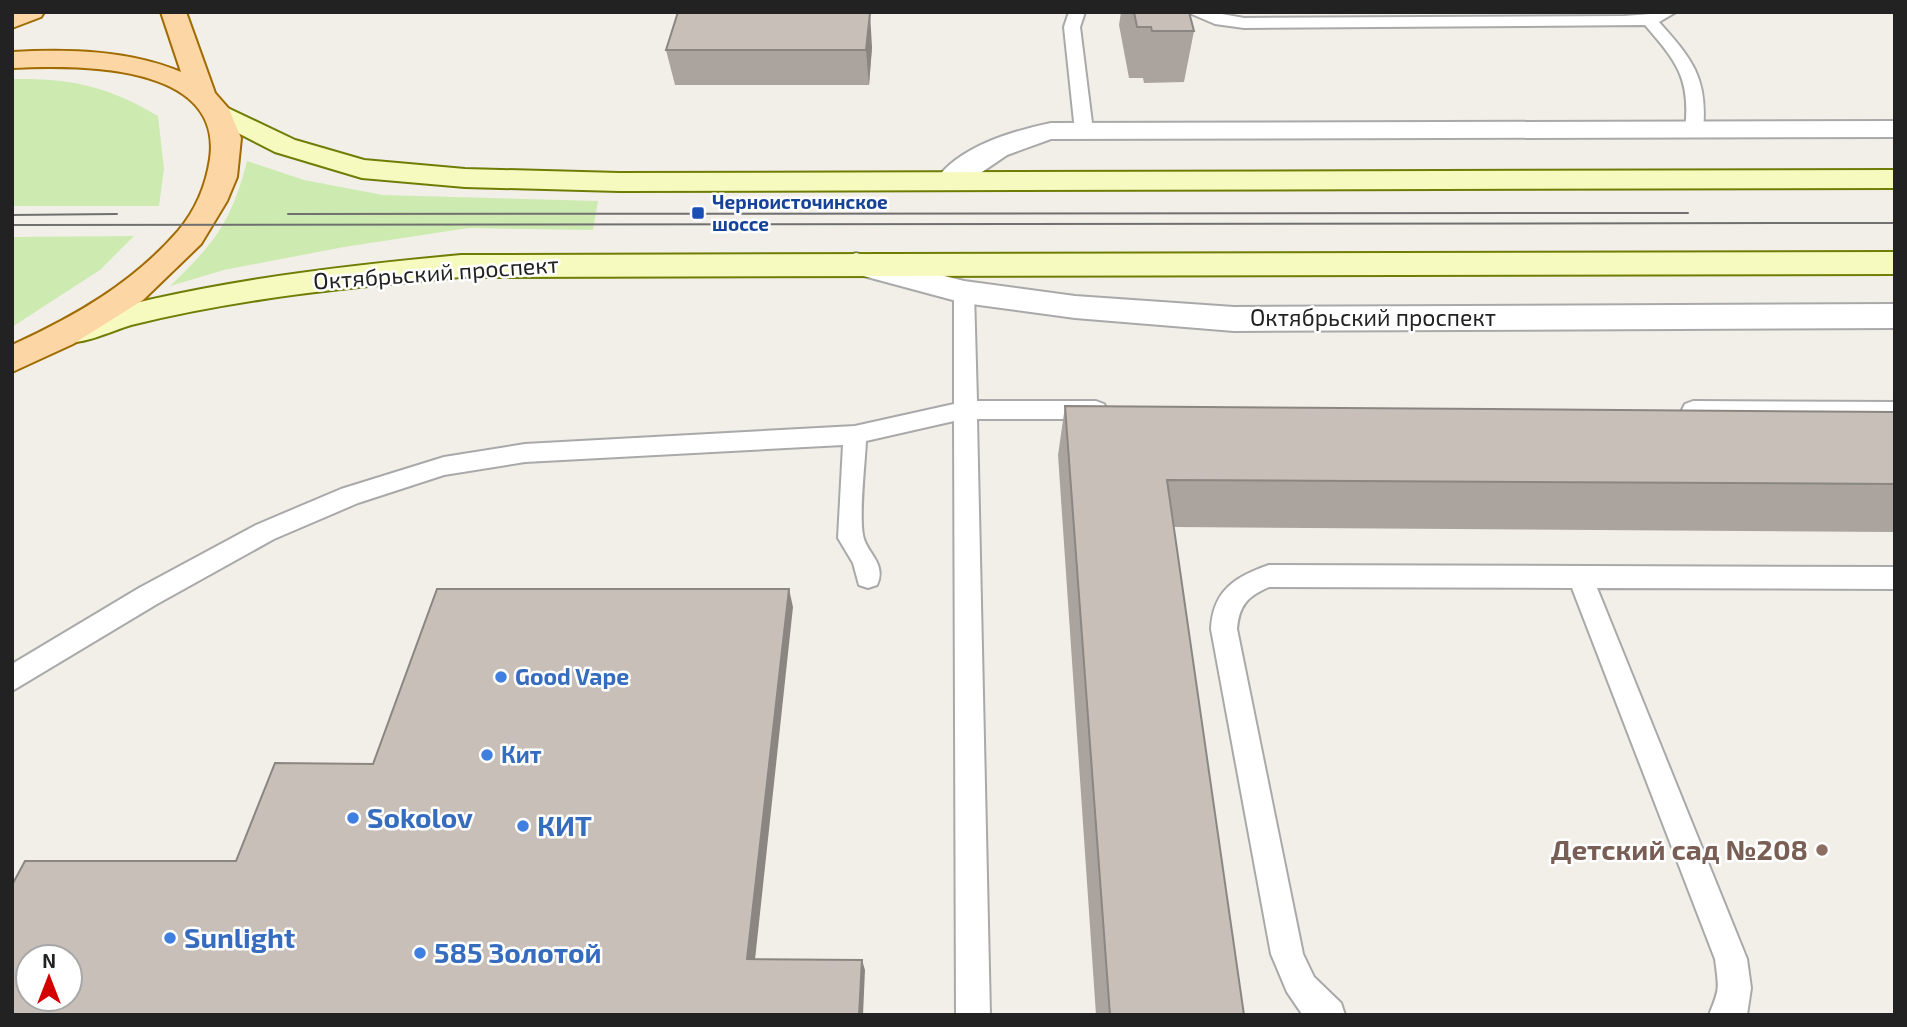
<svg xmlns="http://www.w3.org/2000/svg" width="1907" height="1027" font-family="'Exo 2',sans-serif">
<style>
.grass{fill:#cdebb0}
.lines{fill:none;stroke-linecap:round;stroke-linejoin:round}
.service-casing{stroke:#a9a9a9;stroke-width:4}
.minor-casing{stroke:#a9a9a9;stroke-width:4}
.secondary-casing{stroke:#707d05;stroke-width:4}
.primary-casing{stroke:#a06b00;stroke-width:4}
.service{fill:#fff;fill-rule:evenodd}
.minor{fill:#fff;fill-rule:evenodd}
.secondary{fill:#f7fabf;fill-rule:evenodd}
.primary{fill:#fcd6a4;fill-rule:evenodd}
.tram{stroke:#707070;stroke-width:2}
.wall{fill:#aba49e}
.shaded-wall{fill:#8b8681}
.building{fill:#c7bfb8;stroke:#8b8681;stroke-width:2;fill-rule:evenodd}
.transit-dot{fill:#1a4fb4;stroke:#fff;stroke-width:2.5}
.shop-dot{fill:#3f7fe0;stroke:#fff;stroke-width:2.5}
.education-dot{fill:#8d6e63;stroke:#fff;stroke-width:2.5}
.labels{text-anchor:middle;stroke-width:5;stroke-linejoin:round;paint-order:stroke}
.far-transit-label{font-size:19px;font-weight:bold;fill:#164399;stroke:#fff;text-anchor:start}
.street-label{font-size:23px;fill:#222;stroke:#fff}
.shop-label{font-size:23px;font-weight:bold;fill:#366cbe;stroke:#fff;text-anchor:start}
.near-shop-label{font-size:28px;font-weight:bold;fill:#366cbe;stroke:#fff;text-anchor:start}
.near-education-label{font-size:28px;font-weight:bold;fill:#785e54;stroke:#fff;text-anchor:end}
</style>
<rect width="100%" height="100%" fill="#f2efe9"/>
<g class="grass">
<path d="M12,79C72,78 107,86 158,116L164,169L159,206H12Z"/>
<path d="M247,161L304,180L383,195L598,201L593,230L469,228L442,232L344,247L224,270L170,286C214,244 232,221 247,161Z"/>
<path d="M134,236L100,270L12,327V237Z"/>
</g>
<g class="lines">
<defs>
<g id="service">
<path d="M1069,12H1085L1080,27L1093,131L1084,136L1075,131L1064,27Z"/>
<path d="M1187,12H1211L1244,18L1624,16L1676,12L1659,22C1692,59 1708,78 1703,130L1694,135L1685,130C1691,79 1677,62 1645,25L1244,28L1215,24Z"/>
<path d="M964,285L974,292L977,401H1096L1104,404L1107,410L1104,416L1096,419H977L990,1015H956L954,421L866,441C865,464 859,515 863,535C866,553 887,563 877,585L868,588L859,585L853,563L838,538L843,445L525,462L444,475L358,503L274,539L157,604L12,691V664L139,588L256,525L341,489L444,457L525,444L855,426L954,404V292Z"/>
<path d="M1693,401L1895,402V420L1693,419L1685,416L1682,410L1685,404Z"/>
<path d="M1269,565L1895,567V589L1597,588L1747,959L1751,988L1747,1015H1709C1720,988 1719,989 1715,959L1572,588L1269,587C1248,596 1239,605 1237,629L1303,954L1314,977L1341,1003L1345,1015L1302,1014L1287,992L1271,954L1211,629C1213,590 1235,577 1269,565Z"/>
</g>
<g id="minor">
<path d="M1895,121V137L1051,139L1007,155L960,187L950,190L940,187L935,181C959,146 1013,131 1051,123Z"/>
<path d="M856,253L964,281L1075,296L1234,307L1895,304V328L1234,331L1075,318L964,303L845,271L840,264L845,257Z"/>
</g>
<g id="secondary">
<path d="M215,102L295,140L364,160L465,169L619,173L1895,170V188L619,191L465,187L362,178L275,152L205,116L201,110L205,104Z"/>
<path d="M1895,252V274L461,277C350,287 240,298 131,325C108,332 78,348 54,341L49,333L54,325C188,284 322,268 461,255Z"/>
</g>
<g id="primary">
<path d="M12,12H44L41,17L12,28Z"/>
<path d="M161,12H186L215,93L229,109L241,138L237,177L227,201L201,244L143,300L73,344L12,372V345C74,317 133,283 178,231C196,210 206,185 210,159C224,62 76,65 12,68V52C68,49 129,50 181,72Z"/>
</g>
</defs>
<use href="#service" class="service-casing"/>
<use href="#minor" class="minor-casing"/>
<use href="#secondary" class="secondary-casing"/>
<use href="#primary" class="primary-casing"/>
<use href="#service" class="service"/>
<use href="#minor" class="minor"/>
<use href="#secondary" class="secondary"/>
<use href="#primary" class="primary"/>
<g class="tram">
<path d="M288,214L1688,213"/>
<path d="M12,215L117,214"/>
<path d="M12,225L1895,223"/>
</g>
</g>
<g class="wall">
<path d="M1121,12H1189L1194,31L1184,82L1144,83L1143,78H1129L1119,25Z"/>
<path d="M851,13L872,47L869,85H675L666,50Z"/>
<path d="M1065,406L1895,412V532L1174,527L1244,1015H1096L1058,455Z"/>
</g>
<g class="shaded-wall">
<path d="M870,13L872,47L869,85L866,50Z"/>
<path d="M789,589L793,607L754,969L747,959Z"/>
<path d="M862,960L865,970L863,1015H859Z"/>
</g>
<g class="building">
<path d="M678,12L870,13L866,50H666Z"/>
<path d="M1134,12H1189L1194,31H1152L1151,27H1137Z"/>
<path d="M1065,406L1895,412V484L1167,480L1244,1015H1110Z"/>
<path d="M437,589H789L747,959L862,960L859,1015H12V885L25,861H236L275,763L373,764ZM28,957H70V999H28Z"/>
</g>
<rect class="transit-dot" x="691" y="206" width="14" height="14" rx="3.5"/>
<g class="shop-dot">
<circle cx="501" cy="677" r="7"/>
<circle cx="487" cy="755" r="7"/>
<circle cx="353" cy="818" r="7"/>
<circle cx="523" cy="826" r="7"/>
<circle cx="170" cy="938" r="7"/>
<circle cx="420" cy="953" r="7"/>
</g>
<circle class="education-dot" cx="1822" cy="850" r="7"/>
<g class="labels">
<g class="far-transit-label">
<text x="712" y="209">Черноисточинское<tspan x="712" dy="22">шоссе</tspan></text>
</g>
<g class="street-label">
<text transform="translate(436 273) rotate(-4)" y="8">Октябрьский проспект</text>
<text x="1373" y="326">Октябрьский проспект</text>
</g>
<g class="shop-label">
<text x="515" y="685">Good Vape</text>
<text x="501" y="763">Кит</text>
</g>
<g class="near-shop-label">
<text x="367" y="828">Sokolov</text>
<text x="537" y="836">КИТ</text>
<text x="184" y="948">Sunlight</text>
<text x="434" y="963">585 Золотой</text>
</g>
<g class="near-education-label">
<text x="1808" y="860">Детский сад №208</text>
</g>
</g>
<rect width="1907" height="1027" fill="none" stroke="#222222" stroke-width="28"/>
<g transform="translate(49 978)"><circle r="33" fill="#ffffff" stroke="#a7a7a7" stroke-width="2"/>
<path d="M0-5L12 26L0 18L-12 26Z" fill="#d40000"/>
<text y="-10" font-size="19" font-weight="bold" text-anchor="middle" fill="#222222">N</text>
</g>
</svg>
